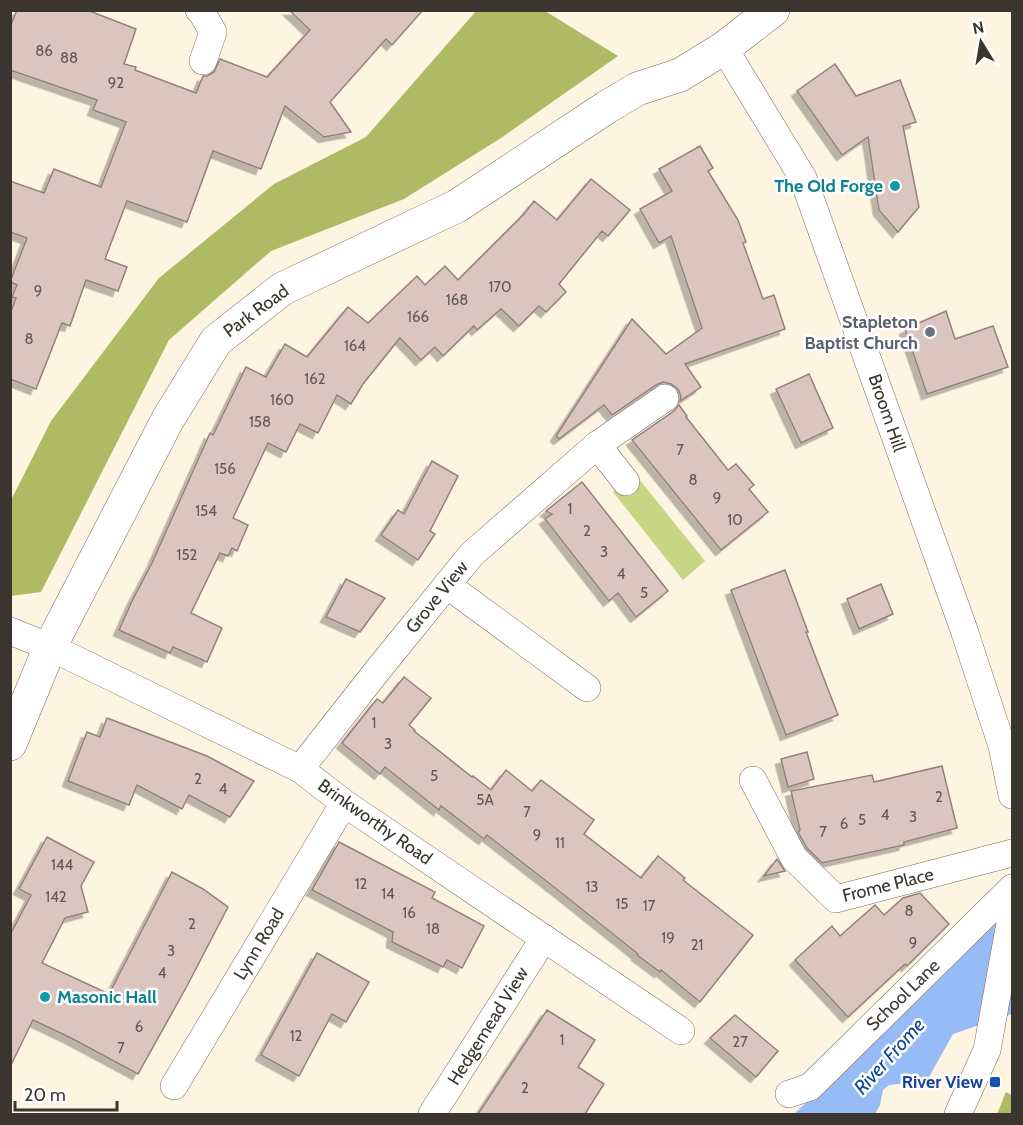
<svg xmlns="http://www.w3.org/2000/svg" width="1023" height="1125" font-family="Cabin,sans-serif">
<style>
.green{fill:#c8d582}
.forest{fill:#afbb64}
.water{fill:#97bcf5}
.building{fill:#dbc5bf;stroke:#95817c;stroke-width:1.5;filter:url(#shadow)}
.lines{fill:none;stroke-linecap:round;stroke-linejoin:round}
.street-casing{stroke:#766d5d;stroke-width:28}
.secondary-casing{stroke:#766d5d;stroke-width:34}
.street{stroke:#fff;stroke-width:27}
.secondary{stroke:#fff;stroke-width:33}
.culture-dot{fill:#0f9aa8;stroke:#fff;stroke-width:2}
.worship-dot{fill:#6b7280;stroke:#fff;stroke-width:2}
.transit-dot{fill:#1a4fb4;stroke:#fff;stroke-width:2}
.labels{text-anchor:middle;stroke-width:5;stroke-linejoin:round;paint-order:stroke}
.number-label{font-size:15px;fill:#625a53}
.culture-label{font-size:18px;font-weight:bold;fill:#0d838f;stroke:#fff;text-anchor:end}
.street-label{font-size:18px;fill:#3a362f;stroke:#fff}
.worship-label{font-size:18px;font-weight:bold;fill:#5b616d;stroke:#fff;text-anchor:end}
.transit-label{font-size:18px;font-weight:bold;fill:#164399;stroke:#fff;text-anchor:end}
.water-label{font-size:20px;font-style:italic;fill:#0c4696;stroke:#fff}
</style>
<defs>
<filter id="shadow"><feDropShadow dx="-5.5" dy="5.5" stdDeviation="0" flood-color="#0004"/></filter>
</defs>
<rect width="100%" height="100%" fill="#fef4e2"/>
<path class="green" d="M635,474L705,561L683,580L613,492Z"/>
<g class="forest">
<path d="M477,10L545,11L618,56L501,138L404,199L271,251L169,340L41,592L11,596V500L51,421L159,278L274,184L366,137Z"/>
<path d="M1006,1092L1012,1095V1114H997Z"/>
</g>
<path class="water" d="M1012,910V1014L953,1034L929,1077L908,1083L889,1085L883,1090L880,1105L875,1114H794L1001,918Z"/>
<g class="building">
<path d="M17,10H87L136,29L124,64L136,67L135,70L196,93L203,76H207L214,72L220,59L267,77L310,30L289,10H423L392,45L386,39L330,102L351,132L324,137L285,106L261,169L213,151L187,222L127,201L105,259L127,267L118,291L86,280L70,326L62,323L36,389L10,379V314L16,298L12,297L17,285L10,282L27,238L10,232V181L44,193L54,169L101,187L126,122L93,110L97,100L10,70V27Z"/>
<path d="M835,64L856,96L900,80L916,122L903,126L919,207L898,232L879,210L868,137L842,155L797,91Z"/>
<path d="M700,146L713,168L708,171L738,220L746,242L743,243L763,299L774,295L785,329L685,364L701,387L680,401L681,396L678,389L671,384L663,382L656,385L612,415L604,405L559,439L556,436L632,319L666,354L702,328L671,236L659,243L640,209L672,191L659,169Z"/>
<path d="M591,179L630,210L608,236L602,231L559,284L566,292L546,312L539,306L519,326L501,309L477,330L474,326L443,356L435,347L421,360L400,338L363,384L351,404L337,395L318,433L300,424L286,452L268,443L233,518L248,525L237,551L232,548L228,556L220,553L191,613L222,628L207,662L173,647L170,653L119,630L132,601L152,563L210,433L213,435L246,367L266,377L285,344L307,357L348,307L368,323L417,276L425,285L445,266L458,280L524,214L534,201L557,220Z"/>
<path d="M946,311L955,339L993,326L1008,367L927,394L905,329Z"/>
<path d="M809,374L833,428L801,443L776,389Z"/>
<path d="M679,405L687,416L686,417L728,470L736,464L754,485L749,489L768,512L721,550L632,440L674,411Z"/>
<path d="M432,461L458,476L430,531L435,534L418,560L381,535L398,510L404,514Z"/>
<path d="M582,482L668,591L636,617L618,593L609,601L545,519L552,514L546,511Z"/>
<path d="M785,570L808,632H806L838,715L786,735L731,590Z"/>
<path d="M346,579L385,598L360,632L326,617Z"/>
<path d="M881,584L893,614L859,629L847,599Z"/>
<path d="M404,677L431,698L409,725L415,730L414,731L472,777L473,776L491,790L506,770L532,791L541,780L594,820L584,834L641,878L658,856L685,878L683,880L753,935L700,1002L661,970L660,972L637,955L638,954L559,891L487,835L484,839L441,806L439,810L385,767L380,774L342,743L377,699L383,703Z"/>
<path d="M107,718L207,756L254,781L230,817L189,795L182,809L137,785L129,805L68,781L87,732L100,737Z"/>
<path d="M807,752L814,779L788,787L781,759Z"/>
<path d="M942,766L957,828L904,842V845L822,863L807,848L798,832L800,830L791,791L872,775L874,782Z"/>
<path d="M47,837L94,862L81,886L88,912L65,918L42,963L109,994L172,872L203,889L228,907L187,986L138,1074L71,1038L33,1020L10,1067V935L31,895L19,889Z"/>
<path d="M339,842L435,892L432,898L484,926L462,968L447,960L443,967L392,942L393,932L312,890Z"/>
<path d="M777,859L785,871L764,876Z"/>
<path d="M920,893L949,924L907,966L905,964L848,1017L795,960L832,926L840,936L875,905L884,915L903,898Z"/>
<path d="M317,953L369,982L346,1022L332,1014L299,1076L261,1055Z"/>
<path d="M547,1010L595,1040L578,1067L604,1084L585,1114H478Z"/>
<path d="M735,1015L778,1051L756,1077L710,1038Z"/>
</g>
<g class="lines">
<defs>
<g id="street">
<path d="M199,10L202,13L213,32L203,61"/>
<path d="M724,48L803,178L964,630L1002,746L1012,795"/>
<path d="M597,445L626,482"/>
<path d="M447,585L587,688"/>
<path d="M10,631L50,647L300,769L344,803L681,1031"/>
<path d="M300,769L377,671L472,554L597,445L665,398"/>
<path d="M753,780L794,858L836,899L1012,853"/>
<path d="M174,1086L344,803"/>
<path d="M789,1094L810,1087L1012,888"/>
<path d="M432,1114L544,938"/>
<path d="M958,1114L987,1050L1012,912"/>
</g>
<path id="secondary" d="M10,744L50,647L168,419L216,341L282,289L457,206L607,107L637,89L680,75L724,48L773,10"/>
</defs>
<use href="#street" class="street-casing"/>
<use href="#secondary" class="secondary-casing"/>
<use href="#street" class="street"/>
<use href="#secondary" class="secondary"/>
</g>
<g class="culture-dot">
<circle cx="895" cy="186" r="6"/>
<circle cx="45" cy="997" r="6"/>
</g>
<circle class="worship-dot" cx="930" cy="332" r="6"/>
<rect class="transit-dot" x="989" y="1076" width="12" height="12" rx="3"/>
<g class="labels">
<g class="number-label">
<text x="44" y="56">86</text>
<text x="69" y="63">88</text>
<text x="116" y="88">92</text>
<text x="500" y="292">170</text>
<text x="38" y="296">9</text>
<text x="457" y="305">168</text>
<text x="418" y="322">166</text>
<text x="29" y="344">8</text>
<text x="355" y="351">164</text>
<text x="315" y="384">162</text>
<text x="282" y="405">160</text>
<text x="260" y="427">158</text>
<text x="680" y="455">7</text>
<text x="225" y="474">156</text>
<text x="693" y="485">8</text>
<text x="717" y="503">9</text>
<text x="570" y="514">1</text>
<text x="206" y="516">154</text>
<text x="735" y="525">10</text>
<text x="587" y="536">2</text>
<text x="604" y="557">3</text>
<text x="187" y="560">152</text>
<text x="621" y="579">4</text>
<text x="644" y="598">5</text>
<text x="374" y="728">1</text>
<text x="388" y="749">3</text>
<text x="434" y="781">5</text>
<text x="198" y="784">2</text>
<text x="223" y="794">4</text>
<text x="939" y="802">2</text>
<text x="485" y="805">5A</text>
<text x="527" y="817">7</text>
<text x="885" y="820">4</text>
<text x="913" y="822">3</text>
<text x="862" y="825">5</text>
<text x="844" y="829">6</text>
<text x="823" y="837">7</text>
<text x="537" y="840">9</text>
<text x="560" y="848">11</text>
<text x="62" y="870">144</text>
<text x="361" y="889">12</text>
<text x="592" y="892">13</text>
<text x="388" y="899">14</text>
<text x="56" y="902">142</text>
<text x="622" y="909">15</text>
<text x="649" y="911">17</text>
<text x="909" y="916">8</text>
<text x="409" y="918">16</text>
<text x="192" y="929">2</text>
<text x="433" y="934">18</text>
<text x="668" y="943">19</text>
<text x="913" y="948">9</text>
<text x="697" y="950">21</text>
<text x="171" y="956">3</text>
<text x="162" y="978">4</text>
<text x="139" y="1032">6</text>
<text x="296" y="1041">12</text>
<text x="562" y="1045">1</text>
<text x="740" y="1047">27</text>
<text x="121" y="1053">7</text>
<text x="525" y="1093">2</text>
</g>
<g class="culture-label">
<text x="883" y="192">The Old Forge</text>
<text x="57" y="1003" text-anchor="start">Masonic Hall</text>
</g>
<g class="street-label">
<text transform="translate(256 311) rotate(-36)" y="6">Park Road</text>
<text transform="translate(887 413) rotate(71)" y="6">Broom Hill</text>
<text transform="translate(437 597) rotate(-51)" y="6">Grove View</text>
<text transform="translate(375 822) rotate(35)" y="6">Brinkworthy Road</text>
<text transform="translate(888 885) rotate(-14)" y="6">Frome Place</text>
<text transform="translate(259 944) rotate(-59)" y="6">Lynn Road</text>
<text transform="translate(903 995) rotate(-44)" y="6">School Lane</text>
<text transform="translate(488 1026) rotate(-58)" y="6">Hedgemead View</text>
</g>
<g class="worship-label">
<text x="918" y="328">Stapleton<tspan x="918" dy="21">Baptist Church</tspan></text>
</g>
<g class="transit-label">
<text x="983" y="1088">River View</text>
</g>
<g class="water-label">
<text transform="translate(889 1056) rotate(-48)" y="7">River Frome</text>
</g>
</g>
<rect width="1023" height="1125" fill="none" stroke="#3a362f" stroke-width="24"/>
<g transform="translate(981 42) rotate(349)" stroke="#ffffff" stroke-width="4.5" paint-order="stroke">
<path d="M0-4.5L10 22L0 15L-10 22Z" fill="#3a362f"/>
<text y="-9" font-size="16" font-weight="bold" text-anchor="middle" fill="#3a362f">N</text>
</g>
<path d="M15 1101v9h102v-9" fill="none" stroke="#3a362f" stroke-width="3"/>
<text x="24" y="1101" font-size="18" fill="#3a362f" stroke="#ffffff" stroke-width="4.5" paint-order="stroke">20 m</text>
</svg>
